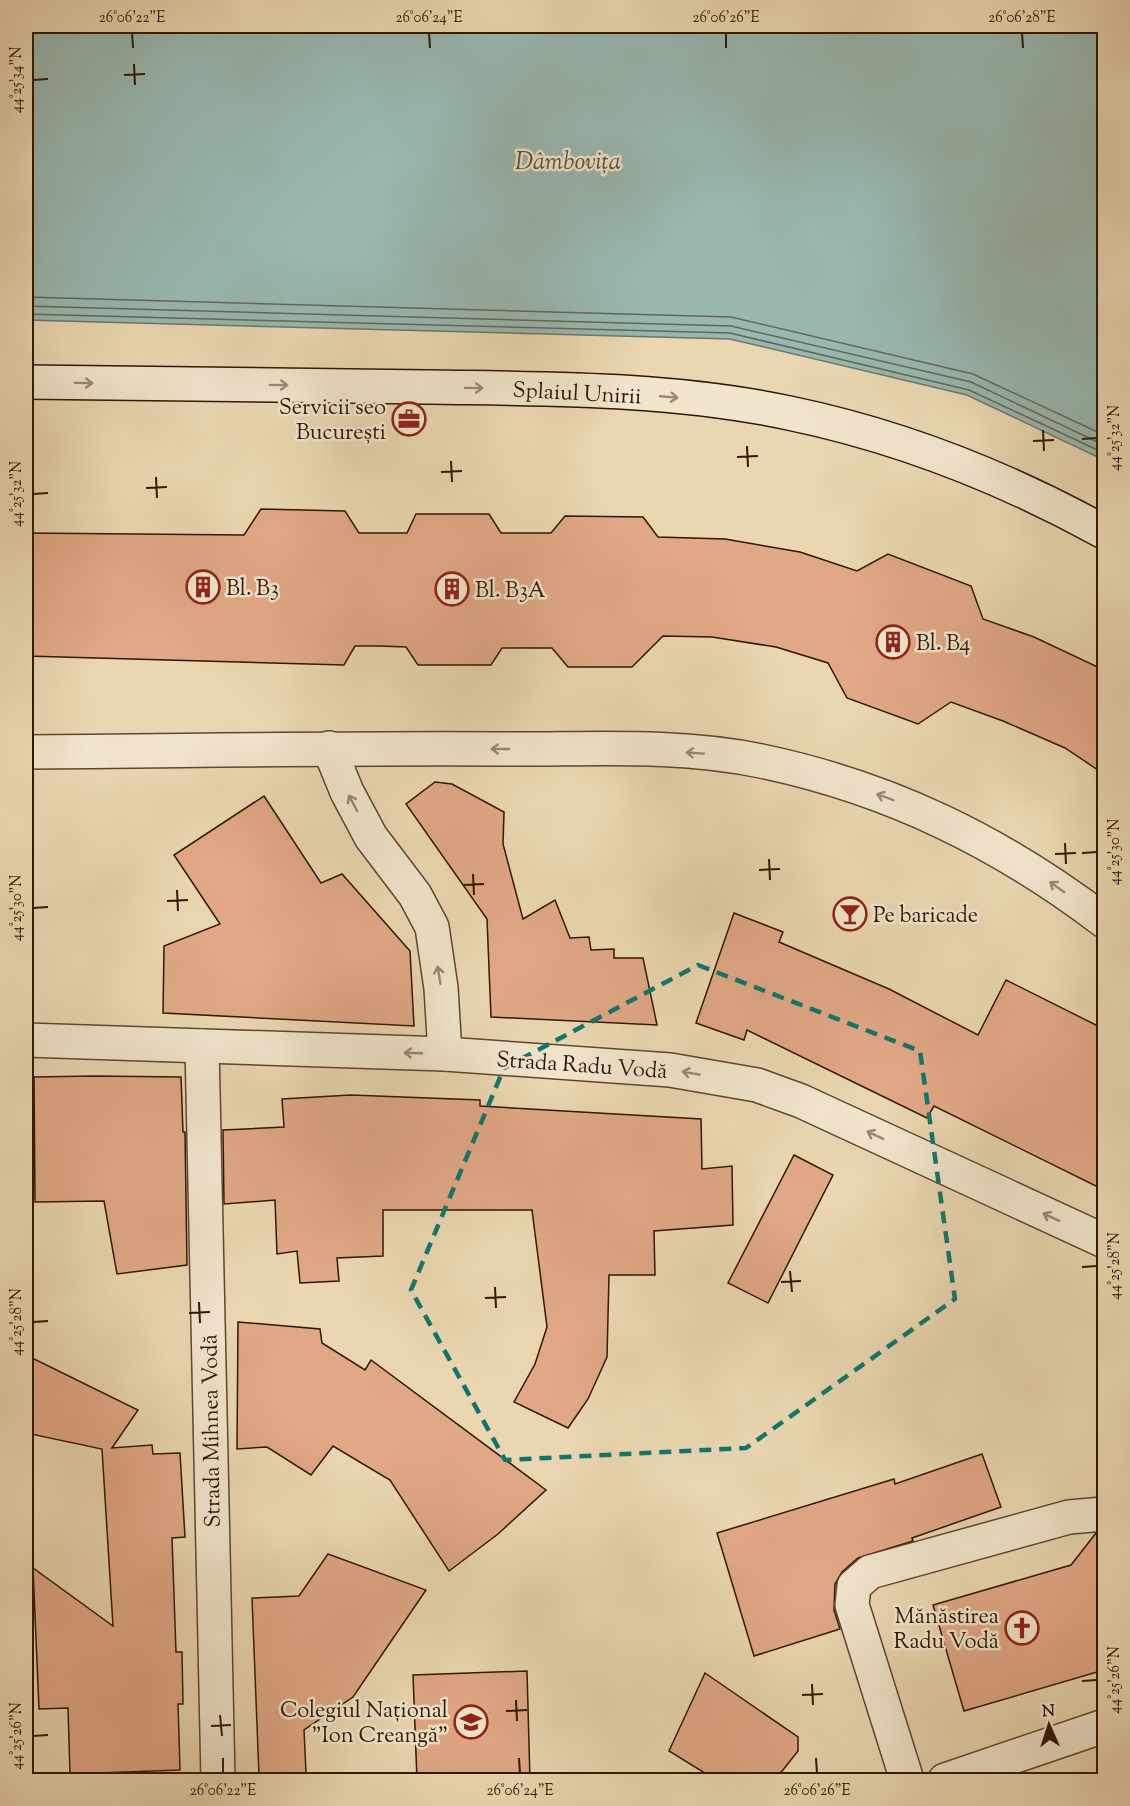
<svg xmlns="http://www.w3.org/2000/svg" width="1130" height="1806" font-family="'Sorts Mill Goudy',serif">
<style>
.water{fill:#98b8b0;stroke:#6e776a;stroke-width:1.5}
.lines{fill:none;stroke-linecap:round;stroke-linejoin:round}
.shore{stroke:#646758;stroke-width:1.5}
.building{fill:#e1a886;stroke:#2f1601;stroke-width:1.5}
.street-casing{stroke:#5e462d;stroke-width:36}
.secondary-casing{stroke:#2f1601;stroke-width:36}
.street{stroke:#f1e5cc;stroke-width:33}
.secondary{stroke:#f1e5cc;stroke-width:33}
.oneway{stroke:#9a8871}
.marked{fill:none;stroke:#0f766e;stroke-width:4.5;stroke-dasharray:12 8;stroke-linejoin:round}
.ticks{fill:none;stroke:#2f1601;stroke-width:2}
.labels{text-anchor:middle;stroke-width:5;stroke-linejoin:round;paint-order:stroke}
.street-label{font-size:22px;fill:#2f1601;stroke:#f1e5cc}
.poi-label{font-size:22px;fill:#2f1601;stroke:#f1e5cc;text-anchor:start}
.water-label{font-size:24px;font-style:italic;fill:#544f3e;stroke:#f1e5cc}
.neatline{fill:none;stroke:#2f1601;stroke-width:2}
.ticks-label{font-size:15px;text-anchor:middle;fill:#2f1601}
</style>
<rect width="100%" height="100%" fill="#ead7b1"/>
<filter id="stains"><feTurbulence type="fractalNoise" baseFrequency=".00333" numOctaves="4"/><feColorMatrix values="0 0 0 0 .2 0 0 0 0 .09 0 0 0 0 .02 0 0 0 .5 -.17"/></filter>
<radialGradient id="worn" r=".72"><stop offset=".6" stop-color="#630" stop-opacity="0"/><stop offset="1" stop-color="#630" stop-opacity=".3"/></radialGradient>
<path class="water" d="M26,26H1104V460L967,395L730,339L26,320Z"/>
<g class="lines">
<g class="shore">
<path d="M26,297L731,317L973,374L1104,435"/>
<path d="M26,306L731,326L971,382L1104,445"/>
<path d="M26,314L730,333L969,390L1104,453"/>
</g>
</g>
<g class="building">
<path d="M261,509L345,511L359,533H407L416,514H489L501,533H551L565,516L643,517L658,537L725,539L800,552L857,571L888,554L971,586L983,619L1034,637L1104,670V774L1065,748L1003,721L951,702L918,724L847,698L828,663L776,647L712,637L663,636L632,667H568L552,648H502L491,665H418L406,647L380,646H355L344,665L26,656V533L244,535Z"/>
<path d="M435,782L452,784L504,812L503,844L523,919L555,900L570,938L589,937L591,950L614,949V958H643L657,1025L491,1017L487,919L406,804Z"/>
<path d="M264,796L321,883L342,874L410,951L414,1026L163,1013L164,946L220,924L174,855Z"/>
<path d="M734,913L783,932L779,942L889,989L978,1035L1006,980L1104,1029V1190L934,1106L927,1118L747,1030L744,1040L696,1023Z"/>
<path d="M94,1076L181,1077L183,1132H185L187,1265L117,1274L104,1201L35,1202L34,1077Z"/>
<path d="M351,1095L480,1100V1106L701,1119L702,1169L732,1166L733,1225L654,1231L655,1275H609L607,1357L588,1399L568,1428L514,1402L535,1364L547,1327L532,1210H383V1256L337,1258L339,1281L300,1283L297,1251L277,1254L275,1200L224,1204L223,1130L284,1127L282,1099Z"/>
<path d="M794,1155L833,1175L768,1303L728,1283Z"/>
<path d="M238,1322L320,1329L322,1343L365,1370L371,1360L546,1490L498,1534L449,1571L390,1480L333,1446L311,1475L267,1447L237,1449Z"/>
<path d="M26,1355L138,1410L112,1448L152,1445L153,1454L180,1453L185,1537L172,1538L176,1652H182L183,1704H178L180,1770L70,1774L68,1708L39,1709L33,1568L113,1626L102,1449L26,1433Z"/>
<path d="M982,1454L1001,1507L912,1538L913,1541L858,1558L842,1572L835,1584L834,1610L840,1629L754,1656L717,1533L894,1479L895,1484Z"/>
<path d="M1096,1533H1104V1670L964,1711L933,1605L1071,1565Z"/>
<path d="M328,1554L426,1590L353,1697L304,1730L306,1773L259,1776L252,1598L299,1596Z"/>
<path d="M527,1671L530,1780H417L413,1675Z"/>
<path d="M705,1673L798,1737V1751L775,1780H716L669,1751Z"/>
</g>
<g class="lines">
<defs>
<g id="street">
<path d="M329,748L347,792L371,837L415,895L432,927L441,988L445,1054"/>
<path d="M26,752C183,751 340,748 498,749C585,750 675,743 761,761C890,788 1000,842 1104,921"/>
<path d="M26,1040L445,1054L670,1070L757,1085L801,1101L1104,1241"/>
<path d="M202,1046L218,1780"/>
<path d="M907,1780L852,1605L854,1586L870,1572L1069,1517L1104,1514"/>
<path d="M945,1780L1104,1726"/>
</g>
<path id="secondary" d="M26,382C160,384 295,386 430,387C550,389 672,388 789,413C900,436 1006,478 1104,532"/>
</defs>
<use href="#street" class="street-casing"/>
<use href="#secondary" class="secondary-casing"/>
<use href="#street" class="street"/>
<use href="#secondary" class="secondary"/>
</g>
<defs><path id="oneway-shaft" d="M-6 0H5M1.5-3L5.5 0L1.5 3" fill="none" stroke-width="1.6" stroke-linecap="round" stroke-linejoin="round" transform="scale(1.5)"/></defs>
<g class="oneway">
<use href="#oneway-shaft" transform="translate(84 383) rotate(1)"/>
<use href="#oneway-shaft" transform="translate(279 385) rotate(1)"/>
<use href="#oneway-shaft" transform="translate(474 388) rotate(1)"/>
<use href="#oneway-shaft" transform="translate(669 397) rotate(5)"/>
<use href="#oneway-shaft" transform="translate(500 749) rotate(-180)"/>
<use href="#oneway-shaft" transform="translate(695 753) rotate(-176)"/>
<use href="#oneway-shaft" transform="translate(885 797) rotate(-160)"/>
<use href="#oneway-shaft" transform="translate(353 803) rotate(-118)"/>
<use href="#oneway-shaft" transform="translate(1057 887) rotate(-145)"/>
<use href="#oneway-shaft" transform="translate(439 975) rotate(-99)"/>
<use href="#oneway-shaft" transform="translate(413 1053) rotate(-178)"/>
<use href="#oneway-shaft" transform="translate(691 1073) rotate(-170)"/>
<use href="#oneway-shaft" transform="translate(875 1135) rotate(-155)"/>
<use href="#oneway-shaft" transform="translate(1051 1217) rotate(-155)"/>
</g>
<path class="marked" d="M698,965L920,1051L955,1299L746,1448L505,1460L411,1290L504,1068Z"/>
<path class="ticks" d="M132,33L133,48M429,33L430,48M726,33V48M1022,33L1023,48M134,64L135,85M124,75L145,74M33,80L48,79M1043,430L1044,451M1082,439L1097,438M1033,441L1054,440M747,446L748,467M737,457L758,456M451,461L452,482M441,472L462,471M156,477L157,498M146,488L167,487M33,494L48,493M1065,843L1066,864M1082,853L1097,852M1055,854L1076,853M769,859L770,880M759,870L780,869M473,874L474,895M463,885L484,884M177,890L178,911M167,901L188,900M33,908L48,907M1082,1267L1097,1266M790,1271L792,1292M781,1282L801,1281M495,1287L496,1308M485,1298L506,1297M199,1302L200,1323M189,1313L210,1312M33,1322L48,1321M1082,1681L1097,1680M812,1684L813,1705M802,1695L823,1694M516,1700L517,1721M506,1711L527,1710M220,1715L222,1736M211,1726L231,1725M33,1736L48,1735M223,1758V1773M519,1758L520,1773M816,1758L817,1773"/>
<defs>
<symbol id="office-ring" viewBox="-11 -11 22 22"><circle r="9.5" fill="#f1e5cc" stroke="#8f2418" stroke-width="1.5"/><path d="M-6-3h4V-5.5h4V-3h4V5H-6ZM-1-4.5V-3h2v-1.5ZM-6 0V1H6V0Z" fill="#8f2418"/></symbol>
<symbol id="building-ring" viewBox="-11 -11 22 22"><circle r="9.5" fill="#f1e5cc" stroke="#8f2418" stroke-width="1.5"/><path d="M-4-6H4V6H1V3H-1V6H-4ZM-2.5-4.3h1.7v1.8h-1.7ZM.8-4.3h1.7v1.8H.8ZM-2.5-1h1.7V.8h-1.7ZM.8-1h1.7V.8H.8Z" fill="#8f2418"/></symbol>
<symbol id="bar-ring" viewBox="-11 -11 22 22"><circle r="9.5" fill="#f1e5cc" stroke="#8f2418" stroke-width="1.5"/><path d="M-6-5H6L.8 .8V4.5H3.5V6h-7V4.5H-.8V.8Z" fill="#8f2418"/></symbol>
<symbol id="church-ring" viewBox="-11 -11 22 22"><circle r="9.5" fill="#f1e5cc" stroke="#8f2418" stroke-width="1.5"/><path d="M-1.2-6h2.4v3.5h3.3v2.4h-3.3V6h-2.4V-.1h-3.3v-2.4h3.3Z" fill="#8f2418"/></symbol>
<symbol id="school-ring" viewBox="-11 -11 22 22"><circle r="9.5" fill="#f1e5cc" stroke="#8f2418" stroke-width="1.5"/><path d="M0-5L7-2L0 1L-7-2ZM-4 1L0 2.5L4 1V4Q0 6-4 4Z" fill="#8f2418"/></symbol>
</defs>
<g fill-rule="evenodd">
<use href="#office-ring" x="390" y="400" width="38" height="38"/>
<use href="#building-ring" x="184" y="568" width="38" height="38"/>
<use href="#building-ring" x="433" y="570" width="38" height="38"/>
<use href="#building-ring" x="874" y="623" width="38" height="38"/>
<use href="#bar-ring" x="831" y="895" width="38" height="38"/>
<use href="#church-ring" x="1003" y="1609" width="38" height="38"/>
<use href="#school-ring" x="452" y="1703" width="38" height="38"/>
</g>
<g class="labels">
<g class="street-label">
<text transform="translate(577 392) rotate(3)" y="8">Splaiul Unirii</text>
<text transform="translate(582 1064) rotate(4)" y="8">Strada Radu Vodă</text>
<text transform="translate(210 1431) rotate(-91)" y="8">Strada Mihnea Vodă</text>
</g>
<g class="poi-label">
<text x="386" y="414" text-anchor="end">Servicii seo<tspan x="386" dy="25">București</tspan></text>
<text x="226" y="595">Bl. B3</text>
<text x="475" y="597">Bl. B3A</text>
<text x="916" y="650">Bl. B4</text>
<text x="873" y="922">Pe baricade</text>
<text x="999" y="1623" text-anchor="end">Mănăstirea<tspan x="999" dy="25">Radu Vodă</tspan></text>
<text x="448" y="1717" text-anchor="end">Colegiul Național<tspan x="448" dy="25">"Ion Creangă"</tspan></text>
</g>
<g class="water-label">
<text x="568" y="169">Dâmbovița</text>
</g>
</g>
<rect width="1130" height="1806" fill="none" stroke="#ead7b1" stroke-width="66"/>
<g transform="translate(1049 1725) rotate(357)" stroke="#f1e5cc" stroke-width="4.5" paint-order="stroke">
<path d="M0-4.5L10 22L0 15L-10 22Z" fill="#2f1601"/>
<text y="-9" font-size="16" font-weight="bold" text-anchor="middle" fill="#2f1601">N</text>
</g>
<rect x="33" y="33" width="1064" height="1740" class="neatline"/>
<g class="ticks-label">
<text x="132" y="22">26°06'22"E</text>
<text x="429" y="22">26°06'24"E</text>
<text x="726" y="22">26°06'26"E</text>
<text x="1022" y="22">26°06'28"E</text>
<text transform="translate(16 80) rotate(-90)" y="5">44°25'34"N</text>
<text transform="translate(1114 438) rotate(-90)" y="5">44°25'32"N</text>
<text transform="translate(16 494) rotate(-90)" y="5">44°25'32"N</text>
<text transform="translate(1114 852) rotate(-90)" y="5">44°25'30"N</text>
<text transform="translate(16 908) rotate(-90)" y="5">44°25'30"N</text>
<text transform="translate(1114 1266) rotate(-90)" y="5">44°25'28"N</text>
<text transform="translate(16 1322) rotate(-90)" y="5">44°25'28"N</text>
<text transform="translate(1114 1680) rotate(-90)" y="5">44°25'26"N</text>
<text transform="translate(16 1736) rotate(-90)" y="5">44°25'26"N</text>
<text x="223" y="1795">26°06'22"E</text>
<text x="520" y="1795">26°06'24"E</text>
<text x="817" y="1795">26°06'26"E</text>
</g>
<rect width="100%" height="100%" filter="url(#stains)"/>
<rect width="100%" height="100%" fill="url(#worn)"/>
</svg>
